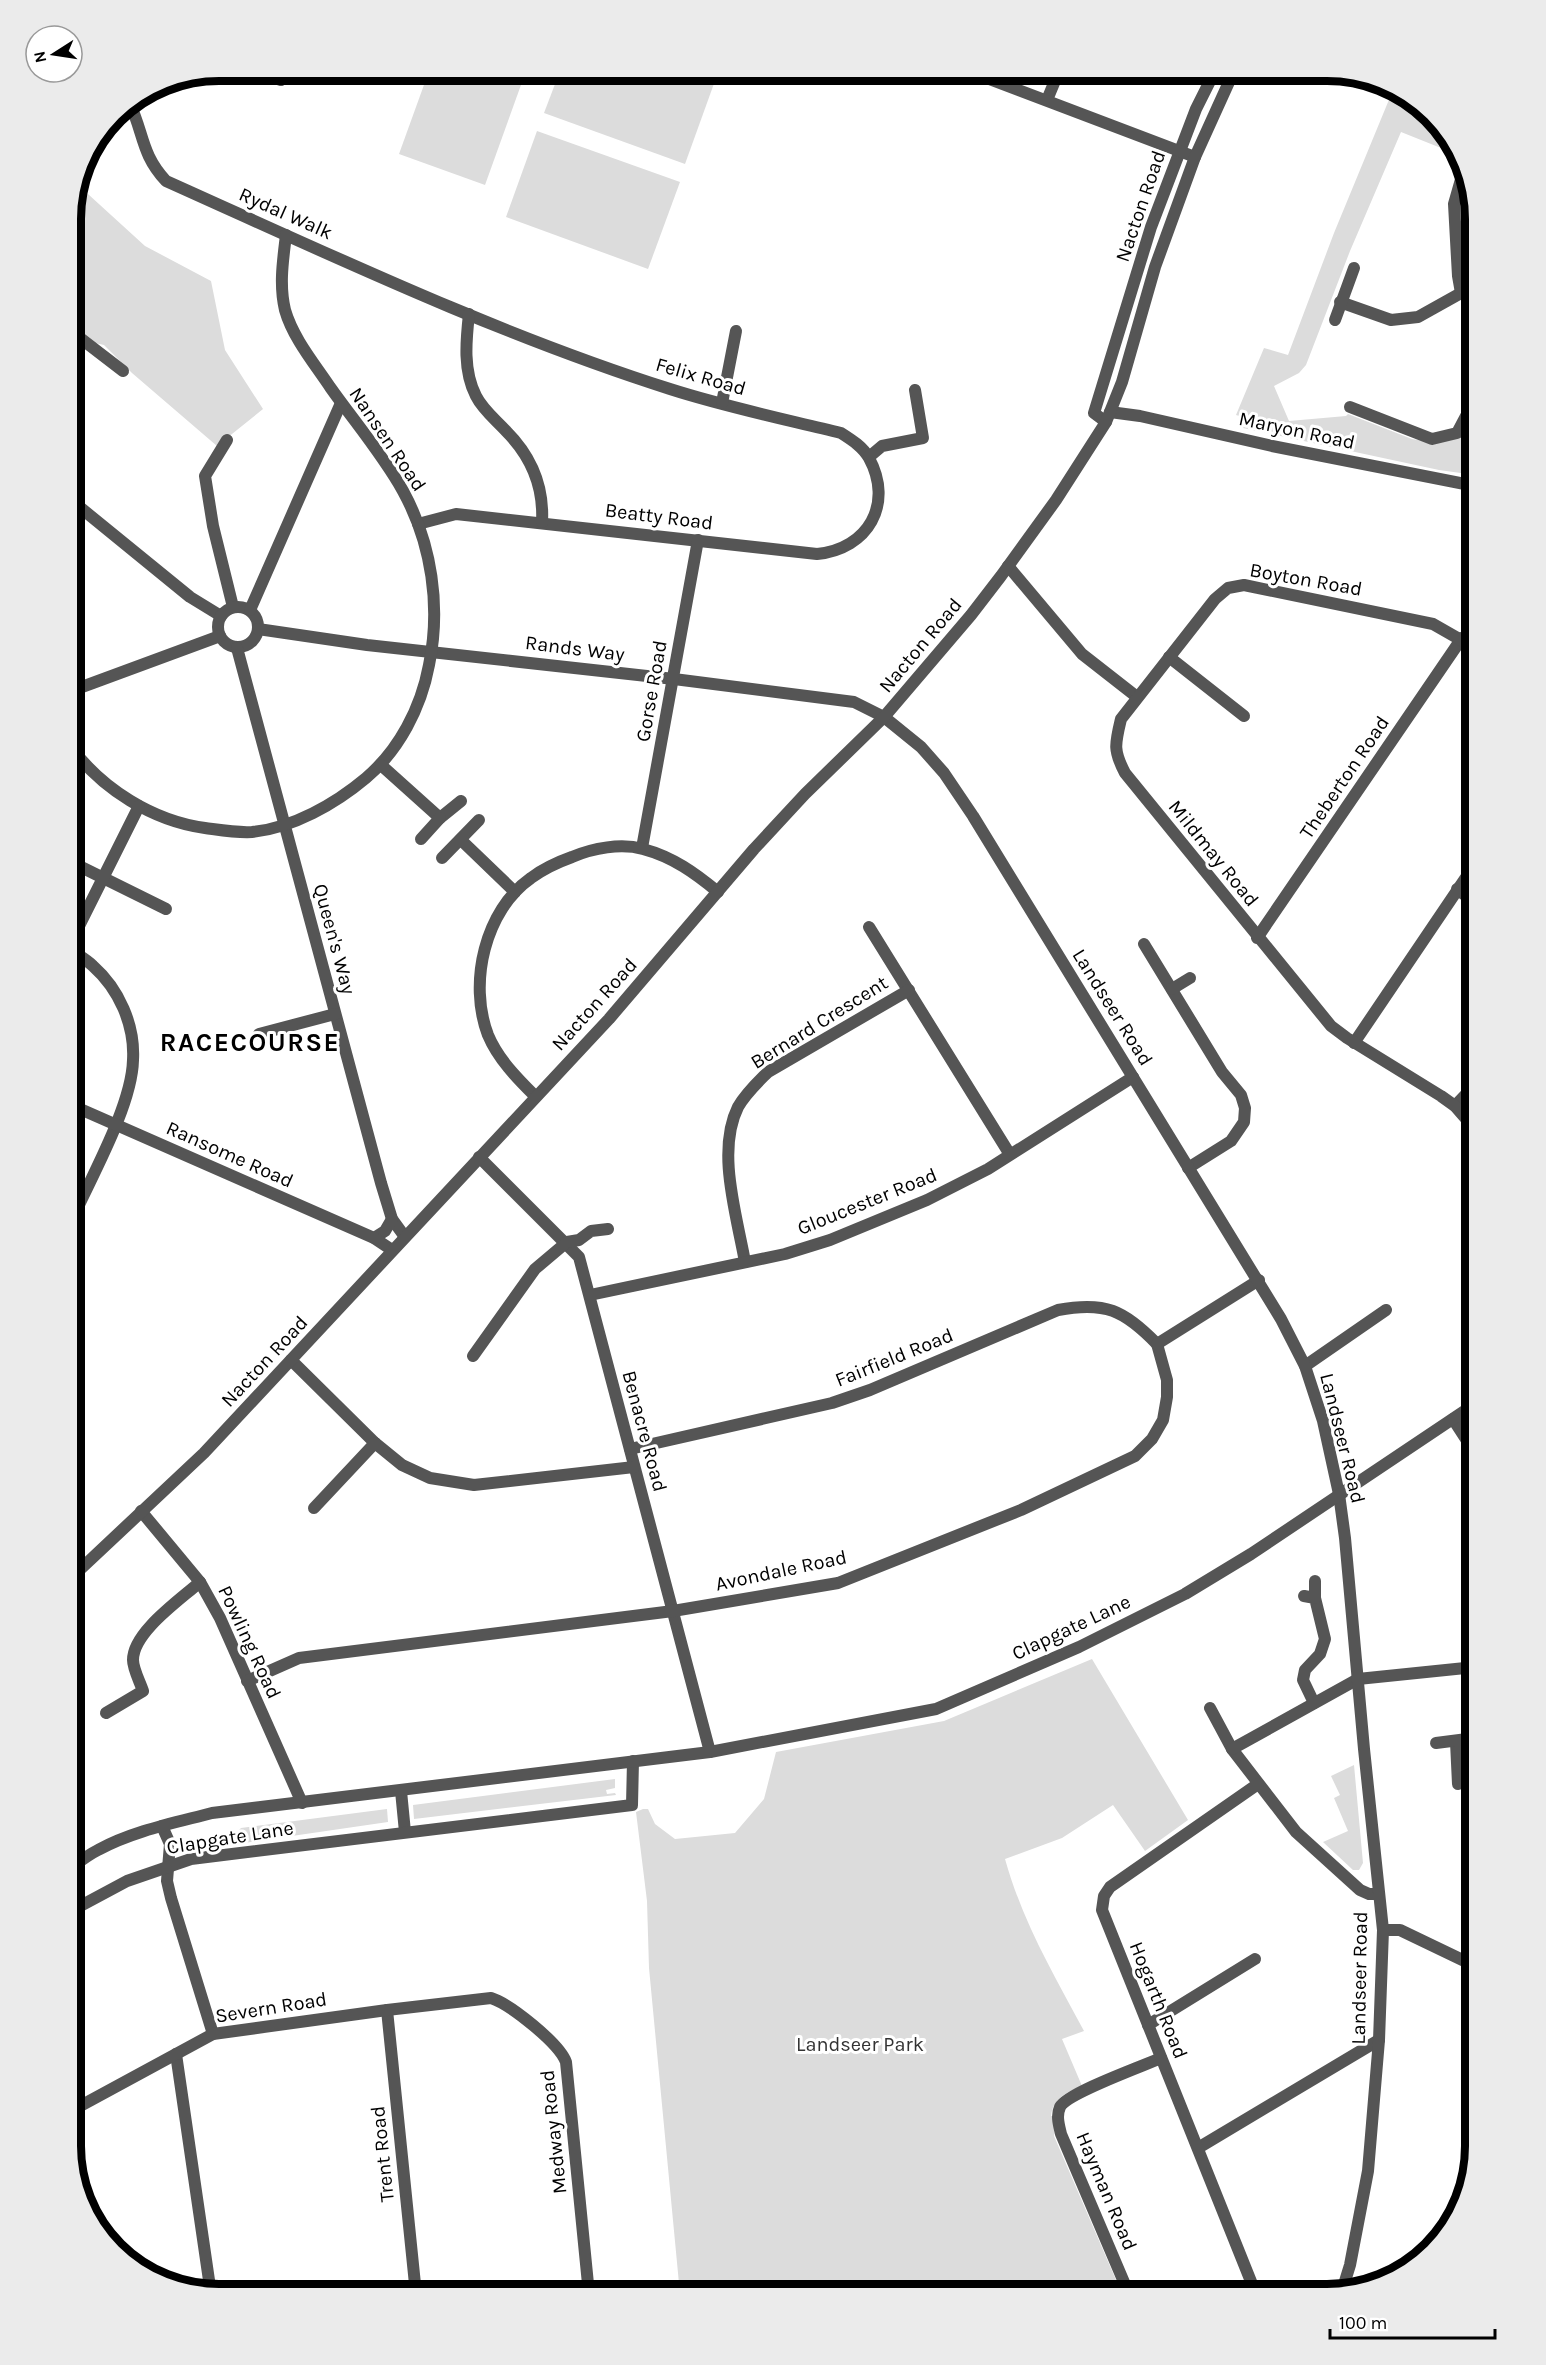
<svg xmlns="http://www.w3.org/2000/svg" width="1546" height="2365" font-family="Karla,sans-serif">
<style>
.green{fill:#dcdcdc}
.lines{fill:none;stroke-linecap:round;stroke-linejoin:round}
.minor{stroke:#555;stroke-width:12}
.tertiary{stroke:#555;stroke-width:12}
.labels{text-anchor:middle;stroke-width:6;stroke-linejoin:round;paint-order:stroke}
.street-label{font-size:20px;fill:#000;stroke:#fff}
.park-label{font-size:20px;fill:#333;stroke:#fff}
.district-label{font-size:26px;font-weight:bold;letter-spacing:1.5px;fill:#000;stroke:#fff}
.rim{fill:none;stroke:#000;stroke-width:8}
</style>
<rect width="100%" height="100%" fill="#fff"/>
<g class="green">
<path d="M429,71H526L485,185L399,154Z"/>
<path d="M560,71H697L716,78L685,164L544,113Z"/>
<path d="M1393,90L1409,95L1461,156L1401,132L1350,251L1306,365L1299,373L1274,386L1289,421L1346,416L1348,414L1412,439L1431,442L1461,437L1475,450V475L1439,470L1243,428L1246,418L1236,415L1264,348L1288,355L1334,233Z"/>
<path d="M537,131L680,182L648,269L506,217Z"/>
<path d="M1464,169L1475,219V300L1461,293L1454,204Z"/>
<path d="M77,184L145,246L211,281L225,350L263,409L217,446L132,373L104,345L91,342L71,328V210Z"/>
<path d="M71,1490L81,1541L71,1543Z"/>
<path d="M1092,1659L1188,1820L1145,1851L1113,1805L1062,1838L1005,1859C1023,1923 1053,1973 1084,2031L1062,2039L1082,2086C1067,2092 1053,2098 1051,2116H1056L1054,2136L1122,2294H680L649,1968L647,1901L636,1812L643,1809H648L655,1824L675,1839L735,1833L764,1799L776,1752L944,1721Z"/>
<path d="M1354,1765L1363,1863L1359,1870H1353L1323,1842L1348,1831L1334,1798L1340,1795L1331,1776Z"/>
<path d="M615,1779V1788L606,1790L607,1794L615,1793L616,1795L414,1819L413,1805Z"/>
<path d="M387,1809L388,1822L224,1846L241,1828Z"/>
</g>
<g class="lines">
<g class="minor">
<path d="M256,71L281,80"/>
<path d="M1047,100L1059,71"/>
<path d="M130,104C144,134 141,154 166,181C331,255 497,334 670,389C726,407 784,419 841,433C852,440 863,447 869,458C894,504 868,549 817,554L456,514L418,524"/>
<path d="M1464,169L1454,204L1458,276L1461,293L1475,300"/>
<path d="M1340,302L1391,320L1418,317L1461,293"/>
<path d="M469,314C466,341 463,371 476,396C483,410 496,420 506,431C532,457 544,486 542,522"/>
<path d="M1335,320L1354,268"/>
<path d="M71,331L123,371"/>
<path d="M722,403L736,331"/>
<path d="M1350,407L1432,439L1457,433L1475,399"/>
<path d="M1106,422L1094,413L1151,227L1196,109L1215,71"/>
<path d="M227,440L205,476L213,526L233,607"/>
<path d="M869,457L882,446L923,438L915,390"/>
<path d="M71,500L190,597L221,616"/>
<path d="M1008,566L1082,654L1137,697"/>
<circle cx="238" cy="627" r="20"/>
<path d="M250,610L341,403"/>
<path d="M258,629L367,645L674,679L854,702L884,717"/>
<path d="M237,648L381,1183L392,1219L405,1237"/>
<path d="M1169,657L1244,716"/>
<path d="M71,691L220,636"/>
<path d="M71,747C102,789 153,821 205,828C220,830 237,833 252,832C293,828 335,804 366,778C399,750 421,708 429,665C441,607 432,544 403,491C383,455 354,421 330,387C314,363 293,338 285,310C279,285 283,260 286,235"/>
<path d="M381,765L440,818L461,801"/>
<path d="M421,839L440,818"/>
<path d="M461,840L515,892"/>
<path d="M642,848L698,540"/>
<path d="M442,858L479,820"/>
<path d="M71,862L166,909"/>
<path d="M1457,889L1475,903"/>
<path d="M869,927L1009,1153"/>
<path d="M1257,938L1462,638"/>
<path d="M71,942L139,806"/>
<path d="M1144,944L1222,1072L1241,1095L1245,1108L1244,1122L1231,1141L1188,1168"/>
<path d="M1172,989L1190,978"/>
<path d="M259,1034L335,1014"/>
<path d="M1354,1043L1475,864"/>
<path d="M535,1096C517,1078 498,1059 488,1035C468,983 485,910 531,878C543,869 558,862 572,857C593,848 621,843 643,849C673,857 695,873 718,892"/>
<path d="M1455,1106L1475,1085"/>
<path d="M1475,1129L1455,1106L1441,1096L1347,1038L1331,1026L1125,773C1113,750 1115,744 1121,719L1215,599L1228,588L1244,585L1433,624L1475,648"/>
<path d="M479,1157L579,1257L710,1752"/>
<path d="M71,1222C90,1179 132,1106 133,1060C135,1025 119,989 93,966C87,960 78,955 71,950"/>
<path d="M374,1238L385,1231L392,1219"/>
<path d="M745,1262C737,1216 716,1151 738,1107C746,1093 757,1083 768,1072L909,990"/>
<path d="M590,1295L785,1254L830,1240L927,1200L988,1169L1133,1077"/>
<path d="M473,1356L535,1269L567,1242L579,1240L591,1231L608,1229"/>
<path d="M291,1360L375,1443L402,1465L430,1478L474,1485L634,1467"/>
<path d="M1305,1366L1386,1310"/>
<path d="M1453,1419L1475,1453"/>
<path d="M630,1449L832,1403L870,1390L1058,1310C1105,1301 1124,1310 1157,1344"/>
<path d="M314,1508L375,1443"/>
<path d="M141,1511L200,1582L220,1618L302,1803"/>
<path d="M71,1554L82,1566"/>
<path d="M1304,1596L1315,1598L1325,1639L1320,1654L1305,1670L1303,1680L1314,1703"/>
<path d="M1315,1598V1581"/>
<path d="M247,1681L299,1658L673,1611L838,1583L1021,1510L1135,1456L1152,1439L1163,1420L1167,1397V1380L1157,1344L1259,1280"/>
<path d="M1210,1708L1232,1749L1296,1832L1360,1890L1369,1894H1379"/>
<path d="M106,1713L143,1691C140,1682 133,1669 133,1660C133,1632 180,1600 200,1582"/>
<path d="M1456,1742L1458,1784"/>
<path d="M1436,1743L1475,1738"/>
<path d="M1232,1749L1358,1679L1475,1667"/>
<path d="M401,1791L405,1832"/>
<path d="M162,1826L170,1844L167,1881L171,1898L213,2034"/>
<path d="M71,1911L127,1881L191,1859L632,1805L633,1761"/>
<path d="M1383,1930H1400L1475,1966"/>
<path d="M387,2010L416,2294"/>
<path d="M1148,2025L1255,1959"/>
<path d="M176,2054L211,2294"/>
<path d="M71,2111L213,2034L387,2010L491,1998C510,2004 559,2043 566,2062L589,2294"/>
<path d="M1198,2148L1379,2040"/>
<path d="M1129,2294L1061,2134C1059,2125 1056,2116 1060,2107C1067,2093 1143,2066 1161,2058"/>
<path d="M1256,2294L1102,1910L1104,1896L1110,1887L1258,1784"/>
</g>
<g class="tertiary">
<path d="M968,71L1195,157"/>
<path d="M1110,412L1140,416L1272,446L1475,486"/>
<path d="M884,717L921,747L944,773L973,816L1281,1319L1305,1366L1323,1421L1339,1494L1345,1538L1364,1749L1383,1930L1379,2040L1368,2171L1350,2265L1342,2291"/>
<path d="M71,1105L374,1238L392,1250"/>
<path d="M71,1578L204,1453L609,1019L754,849L805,794L884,717L971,615L1001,576L1056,500L1106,422L1122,382L1155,267L1195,157L1234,71"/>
<path d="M71,1868C79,1862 88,1855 98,1850C133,1831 174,1823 212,1813L710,1752L936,1709L1079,1647L1185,1594L1251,1554L1475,1404"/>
</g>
</g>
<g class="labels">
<g class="street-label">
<text transform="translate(1140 206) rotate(-71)" y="7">Nacton Road</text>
<text transform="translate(286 213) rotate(24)" y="7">Rydal Walk</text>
<text transform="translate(701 376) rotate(16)" y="7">Felix Road</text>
<text transform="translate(1297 430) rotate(12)" y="7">Maryon Road</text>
<text transform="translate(388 439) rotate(56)" y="7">Nansen Road</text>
<text transform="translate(659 516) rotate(7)" y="7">Beatty Road</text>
<text transform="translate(1306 579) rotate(10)" y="7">Boyton Road</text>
<text transform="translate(920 645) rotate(-50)" y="7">Nacton Road</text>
<text transform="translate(575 648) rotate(7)" y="7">Rands Way</text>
<text transform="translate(651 691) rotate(-80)" y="7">Gorse Road</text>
<text transform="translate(1344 777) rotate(-56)" y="7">Theberton Road</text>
<text transform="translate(1214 853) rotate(51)" y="7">Mildmay Road</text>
<text transform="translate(335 939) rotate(75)" y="7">Queen's Way</text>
<text transform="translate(594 1004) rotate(-48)" y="7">Nacton Road</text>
<text transform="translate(1113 1007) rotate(58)" y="7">Landseer Road</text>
<text transform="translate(819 1022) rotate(-32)" y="7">Bernard Crescent</text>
<text transform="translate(230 1154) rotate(24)" y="7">Ransome Road</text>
<text transform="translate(867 1201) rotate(-22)" y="7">Gloucester Road</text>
<text transform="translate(894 1357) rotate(-22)" y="7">Fairfield Road</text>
<text transform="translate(264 1361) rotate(-47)" y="7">Nacton Road</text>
<text transform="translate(645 1431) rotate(75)" y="7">Benacre Road</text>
<text transform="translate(1343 1438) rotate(76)" y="7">Landseer Road</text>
<text transform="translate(781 1570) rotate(-12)" y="7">Avondale Road</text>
<text transform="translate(1071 1627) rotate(-25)" y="7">Clapgate Lane</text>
<text transform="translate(250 1642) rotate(65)" y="7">Powling Road</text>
<text transform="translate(230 1837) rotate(-9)" y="7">Clapgate Lane</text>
<text transform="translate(1359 1978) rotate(-89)" y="7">Landseer Road</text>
<text transform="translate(1159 2000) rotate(68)" y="7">Hogarth Road</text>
<text transform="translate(271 2007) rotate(-9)" y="7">Severn Road</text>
<text transform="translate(553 2132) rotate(-96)" y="7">Medway Road</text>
<text transform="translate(382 2154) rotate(-96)" y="7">Trent Road</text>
<text transform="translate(1107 2191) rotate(67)" y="7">Hayman Road</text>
</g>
<g class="park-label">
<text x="860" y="2051">Landseer Park</text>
</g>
<g class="district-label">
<text x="250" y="1051">RACECOURSE</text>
</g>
</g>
<path d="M0 0H1546V2365H0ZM219 81H1327A138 138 0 0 1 1465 219V2146A138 138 0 0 1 1327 2284H219A138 138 0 0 1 81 2146V219A138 138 0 0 1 219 81Z" fill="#ebebeb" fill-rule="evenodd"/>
<path class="rim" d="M219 81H1327A138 138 0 0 1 1465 219V2146A138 138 0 0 1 1327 2284H219A138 138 0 0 1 81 2146V219A138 138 0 0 1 219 81Z"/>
<g transform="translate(54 54) rotate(258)"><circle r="28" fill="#ffffff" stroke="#999999" stroke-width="1.5"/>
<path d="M0-4.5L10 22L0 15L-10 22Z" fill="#000000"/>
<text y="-9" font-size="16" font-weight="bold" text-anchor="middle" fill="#000000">N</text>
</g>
<path d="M1330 2329v9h165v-9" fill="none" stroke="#000000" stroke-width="3"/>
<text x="1339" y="2329" font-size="18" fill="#000000" stroke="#ffffff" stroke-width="4.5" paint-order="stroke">100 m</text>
</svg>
